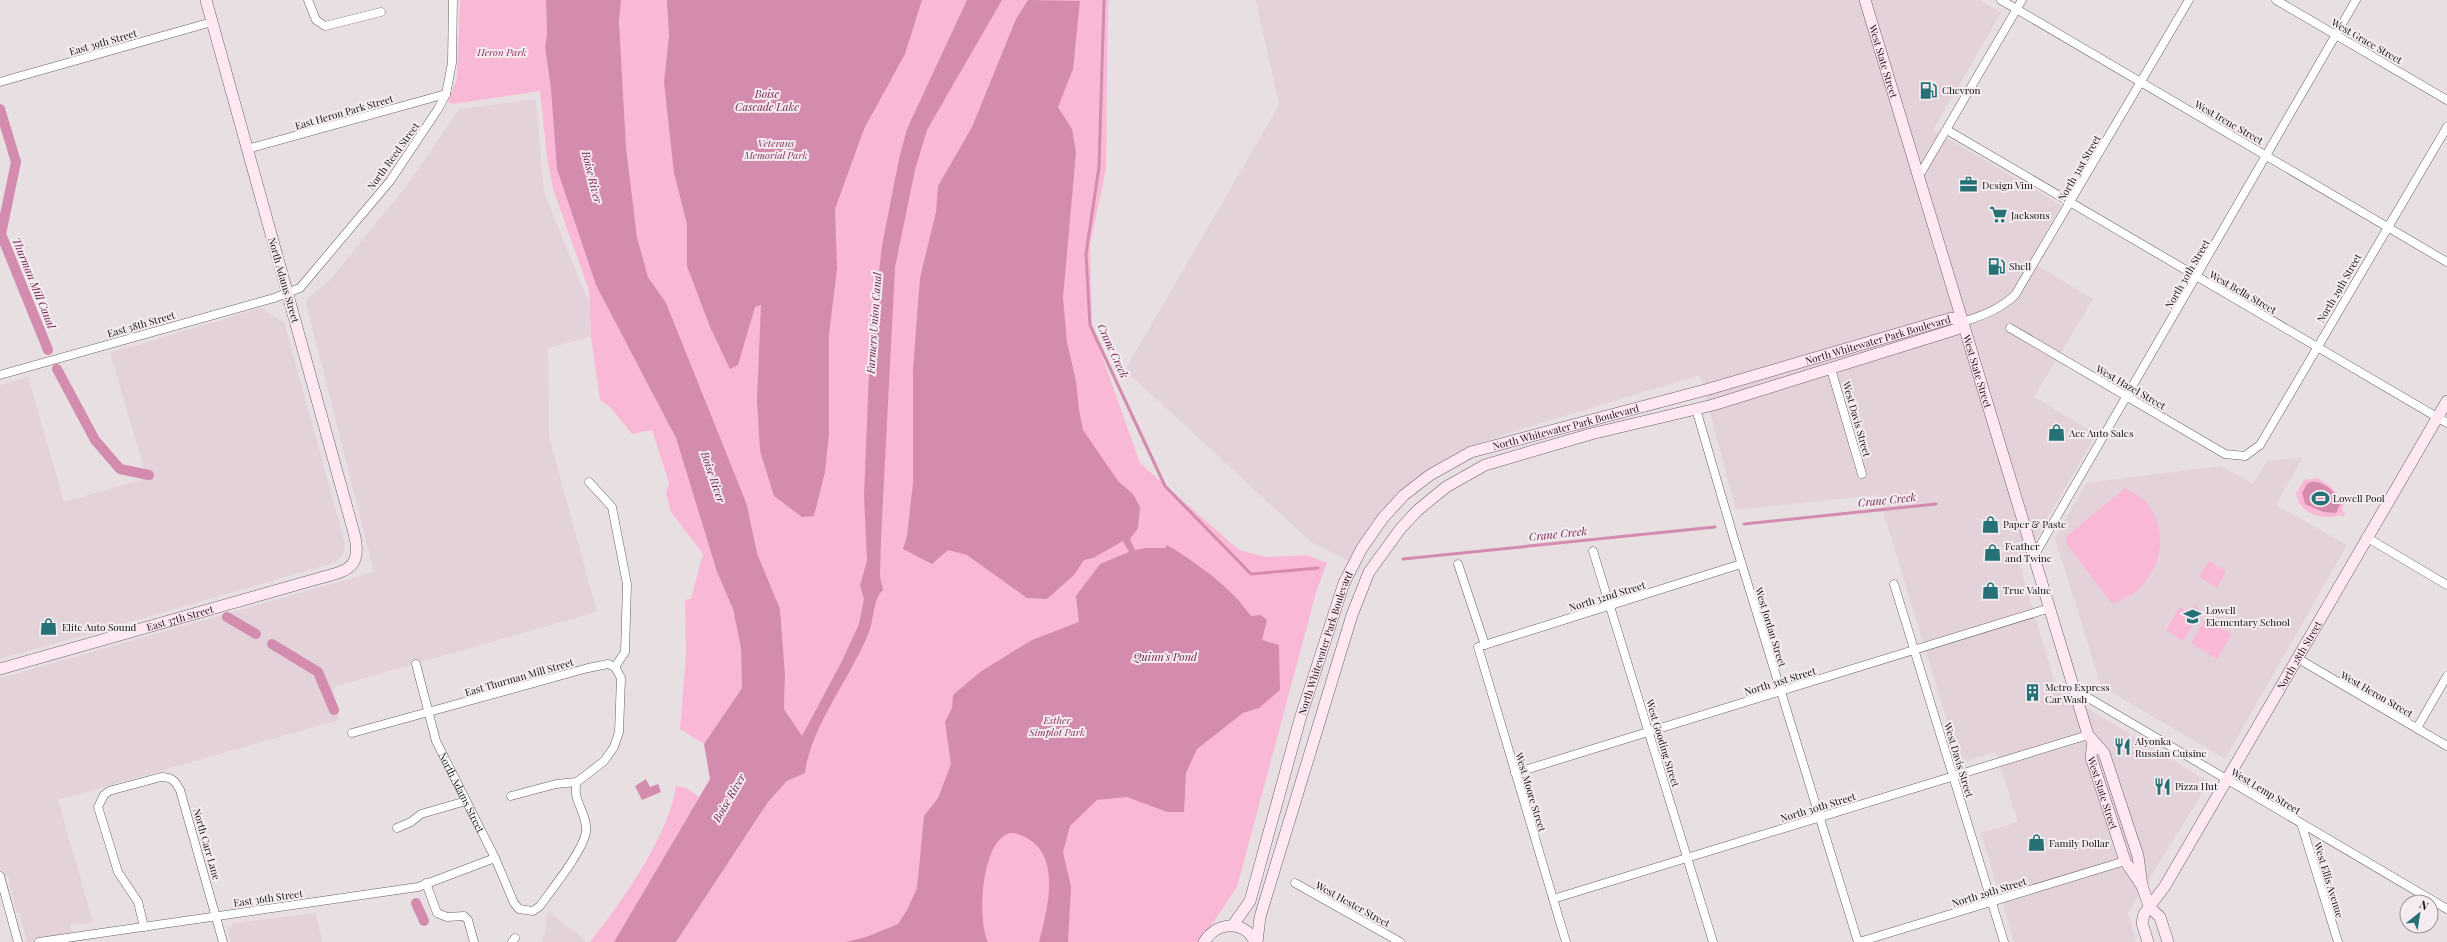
<svg xmlns="http://www.w3.org/2000/svg" width="2447" height="942" font-family="'Playfair Display',serif">
<style>
.built{fill:#e3d2d9}
.green{fill:#fab8d7}
.water{fill:#d38cae}
.lines{fill:none;stroke-linecap:round;stroke-linejoin:round}
.stream{stroke:#d38cae;stroke-width:3}
.canal{stroke:#d38cae;stroke-width:10}
.street-casing{stroke:#686164;stroke-width:9}
.secondary-casing{stroke:#686164;stroke-width:12}
.street{stroke:#fff;stroke-width:8}
.secondary{stroke:#ffe8f2;stroke-width:11}
.labels{text-anchor:middle;stroke-width:4;stroke-linejoin:round;paint-order:stroke}
.street-label{font-size:10px;fill:#131011;stroke:#f4ecf0}
.park-label{font-size:10px;font-style:italic;fill:#883361;stroke:#f4ecf0}
.poi-label{font-size:10px;fill:#131011;stroke:#f4ecf0;text-anchor:start}
.water-label{font-size:11px;font-style:italic;fill:#73204f;stroke:#f4ecf0}
</style>
<rect width="100%" height="100%" fill="#e7dfe2"/>
<g class="built">
<path d="M1256,0H1980L2001,13L1933,130L2061,205L2030,261L2093,299L2034,397L2096,434L2020,566L2057,690L2209,782L2128,913L2136,942H2014L1981,833L2018,822L1996,752L1960,763L1878,495L1736,510L1700,375L1528,427L1464,448L1404,488L1370,525L1348,561L1311,542L1125,370L1279,105Z"/>
<path d="M536,99L544,192L589,303L591,337L548,348L549,437L597,612L333,687L339,720L58,800L93,922L70,925L75,942H27L20,914L16,911L8,876L0,878V678L374,572L306,303L310,296L329,281L408,184L459,109Z"/>
<path d="M261,308L284,322L345,544L344,551L340,557L334,563L0,659V385L28,377L64,502L147,478L110,353Z"/>
<path d="M2303,457L2276,505L2347,545L2225,759L2101,686L2055,538L2086,483L2221,466L2253,484L2267,461Z"/>
<path d="M549,912L585,940L584,942H541L546,931L545,918Z"/>
<path d="M316,913L322,942H231L228,929L234,923Z"/>
</g>
<g class="green">
<path d="M460,0H546L547,34L545,47L551,89L651,387L676,438L717,572L733,609L741,648L742,688L704,744L680,729L686,656L685,600L691,599L703,554L671,512L666,493L669,483L652,430L632,434L610,407L600,400L591,337L589,290L553,189L547,158L540,91L452,104L448,102L457,78Z"/>
<path d="M621,0H1108L1106,169L1090,245L1092,328L1140,463L1239,550L1266,557L1307,555L1327,563L1317,589L1237,887L1200,942H676L768,802L787,781L805,773L791,719L784,709L785,674L780,609L757,553L747,505L661,296L648,277L637,237L626,147L619,21Z"/>
<path d="M2318,478L2331,487L2344,502L2342,510L2345,513L2343,517L2339,515C2328,520 2309,516 2301,505C2298,502 2298,497 2296,494L2304,480Z"/>
<path d="M2125,488C2131,492 2142,497 2147,503C2168,532 2163,564 2139,589C2132,596 2121,600 2112,604L2066,543L2067,536Z"/>
<path d="M2209,561L2226,572L2217,588L2199,577Z"/>
<path d="M2194,606L2202,611L2183,641L2166,630L2180,607L2190,613Z"/>
<path d="M2205,619L2232,634L2217,659L2191,643Z"/>
<path d="M676,786L686,788L699,797L614,942H590C621,903 669,836 676,786Z"/>
</g>
<g class="water">
<path d="M546,0H621L619,21L626,147L637,237L648,277L666,303L747,505L757,553L780,609L785,674L784,709L802,736L842,661L859,624L864,599L860,585L867,561L864,495L870,348L882,246L899,159L907,129L967,0H1002L927,130L915,170L895,267L881,539L880,577L883,590C873,598 874,620 869,632C851,677 810,728 805,773L787,781L768,802L676,942H614L710,779L704,744L742,688L741,648L733,609L717,572L676,438L596,285L557,169L551,89L545,47L547,34Z"/>
<path d="M667,0H922L905,54L864,129L835,209L837,269L829,334V434L825,472L814,516L802,517L774,496L760,451L757,400L761,305L755,307L738,365L730,369L710,327L687,266V224L674,173L664,82L669,36Z"/>
<path d="M1028,0L1080,1L1073,69L1058,107L1072,129L1076,152L1063,298L1067,342L1076,381L1079,410L1083,430L1118,481L1133,494L1140,507L1138,528L1130,539L1135,550L1145,548H1165L1167,545C1198,564 1231,587 1251,616L1261,615L1267,620L1262,640L1279,645L1280,690L1259,708L1243,713L1197,749L1186,773L1184,812H1167L1127,797L1097,800L1070,826L1063,852L1071,887L1068,942H1039C1047,911 1062,858 1027,838C1020,835 1014,831 1007,834C981,846 977,920 988,942H846L866,937L898,924L907,910L917,888L924,816L938,798L951,764L945,722L952,708L953,695L980,672L1032,640L1079,622L1076,596L1100,564L1129,552L1123,541L1093,558L1084,560L1074,575L1047,599L1027,598L967,555L948,550L932,564L903,549L907,536L913,483V369L920,278L936,212L938,186L972,127L1016,19Z"/>
<path d="M2311,482C2323,480 2339,494 2340,505L2336,513L2323,512L2305,504L2302,493L2307,484Z"/>
<path d="M646,779L650,787L658,784L661,792L642,800L635,786Z"/>
</g>
<g class="lines">
<g class="stream">
<path d="M1104,0L1099,167L1086,254L1090,325L1165,486L1251,574L1318,568"/>
<path d="M1744,524L1936,504"/>
<path d="M1403,559L1715,527"/>
</g>
<g class="canal">
<path d="M0,109L16,162L1,234L48,350"/>
<path d="M57,369L95,440L120,469L149,475"/>
<path d="M227,617L256,634"/>
<path d="M272,644L318,672L334,710"/>
<path d="M416,903L424,921"/>
</g>
<defs>
<g id="street">
<path d="M308,0L316,20L325,26L381,12"/>
<path d="M2001,0L2447,262"/>
<path d="M2276,0L2447,100"/>
<path d="M0,82L212,22"/>
<path d="M1947,130L2447,423"/>
<path d="M247,149L446,94"/>
<path d="M1919,176L2022,0"/>
<path d="M1963,322C1983,315 1999,310 2015,295L2189,0"/>
<path d="M2010,328L2225,454L2245,456L2260,445L2447,127"/>
<path d="M1831,369L1862,474"/>
<path d="M0,375L274,298L300,288L390,181L438,109L446,94L452,63L453,0"/>
<path d="M1696,409L1734,539L1858,942"/>
<path d="M589,482L612,507L627,584L625,652L615,667"/>
<path d="M2366,537L2447,585"/>
<path d="M1593,551L1713,942"/>
<path d="M2034,556L2356,0"/>
<path d="M1458,564L1485,645"/>
<path d="M1894,584L2004,942"/>
<path d="M2297,658L2447,746"/>
<path id="s1" d="M416,664L436,741L495,858L514,903L519,909L533,911L540,906C552,889 583,851 586,832C588,813 571,800 577,782"/>
<path d="M2075,690L2447,909"/>
<path d="M2417,728L2447,676"/>
<path d="M352,733L588,668L608,664L615,667"/>
<path d="M1515,773L2050,608"/>
<path d="M511,796L556,784L577,782L604,761L614,747L619,732L621,678L615,667"/>
<path d="M2301,823L2338,942"/>
<path d="M397,828L411,822L421,814L466,801"/>
<path d="M0,876L18,942"/>
<path d="M426,883L437,913L447,917L464,916L468,920L474,942"/>
<path d="M1295,883L1400,942"/>
<path d="M1553,899L2088,735"/>
<path d="M144,927L138,902L118,872L98,807L104,795L109,791L161,777C172,777 175,781 180,790L223,942"/>
<path d="M39,942L418,887L495,858"/>
<path d="M512,942L515,938"/>
<path d="M1566,942L1478,647L1741,564"/>
<path d="M1859,942L2125,861"/>
</g>
<g id="secondary">
<path id="s2" d="M1865,0L2088,735L2104,753L2138,856L2142,886"/>
<path id="s3" d="M0,669L313,580C344,571 364,571 354,533L206,0"/>
<path id="s4" d="M2093,742L2091,757L2125,861L2142,886L2150,908L2160,917L2168,942"/>
<path id="s5" d="M1233,925L1250,901L1300,719L1344,583L1362,548L1383,518L1404,495L1430,475L1471,452L1709,389L1938,322L1952,318L1963,322"/>
<path d="M1204,942C1216,922 1244,919 1255,942"/>
<path d="M1257,942L1260,917L1352,615L1369,572L1401,528L1418,510L1446,487L1485,465L1591,434L1713,405L1957,329L1963,322"/>
<path id="s6" d="M2148,942L2142,923L2144,914L2165,886L2447,401"/>
</g>
</defs>
<use href="#street" class="street-casing"/>
<use href="#secondary" class="secondary-casing"/>
<use href="#street" class="street"/>
<use href="#secondary" class="secondary"/>
</g>
<defs>
<symbol id="fuel-bare" viewBox="-9 -9 18 18"><path d="M-5.5-6h7V0h2V4h1.3V-2.5L3-4.5l.8-.8L6-3V5H2.5V1h-1V6h-7ZM-4.2-4.7v3.2H.2V-4.7Z" fill="#267175" stroke="#f4ecf0" stroke-width="2.5" paint-order="stroke"/></symbol>
<symbol id="office-bare" viewBox="-9 -9 18 18"><path d="M-6-3h4V-5.5h4V-3h4V5H-6ZM-1-4.5V-3h2v-1.5ZM-6 0V1H6V0Z" fill="#267175" stroke="#f4ecf0" stroke-width="2.5" paint-order="stroke"/></symbol>
<symbol id="supermarket-bare" viewBox="-9 -9 18 18"><path d="M-6-5.5h2.5l.6 2H6L4.5 2H-2.5L-4.4-4H-6ZM-1.5 3.2a1.3 1.3 0 1 0 .1 0ZM3 3.2a1.3 1.3 0 1 0 .1 0Z" fill="#267175" stroke="#f4ecf0" stroke-width="2.5" paint-order="stroke"/></symbol>
<symbol id="shop-bare" viewBox="-9 -9 18 18"><path d="M-5-2.5h2.3a2.7 3.5 0 0 1 5.4 0H5L5.5 6h-11ZM-1.5-2.5h3a1.5 2.3 0 0 0-3 0Z" fill="#267175" stroke="#f4ecf0" stroke-width="2.5" paint-order="stroke"/></symbol>
<symbol id="stadium-bare" viewBox="-9 -9 18 18"><path d="M0-5a6.5 5 0 1 0 0 10a6.5 5 0 1 0 0-10ZM-3.5-1.8h7v3.6h-7Z" fill="#267175" stroke="#f4ecf0" stroke-width="2.5" paint-order="stroke"/></symbol>
<symbol id="school-bare" viewBox="-9 -9 18 18"><path d="M0-5L7-2L0 1L-7-2ZM-4 1L0 2.5L4 1V4Q0 6-4 4Z" fill="#267175" stroke="#f4ecf0" stroke-width="2.5" paint-order="stroke"/></symbol>
<symbol id="building-bare" viewBox="-9 -9 18 18"><path d="M-4-6H4V6H1V3H-1V6H-4ZM-2.5-4.3h1.7v1.8h-1.7ZM.8-4.3h1.7v1.8H.8ZM-2.5-1h1.7V.8h-1.7ZM.8-1h1.7V.8H.8Z" fill="#267175" stroke="#f4ecf0" stroke-width="2.5" paint-order="stroke"/></symbol>
<symbol id="restaurant-bare" viewBox="-9 -9 18 18"><path d="M-5-6h1v4h1v-4h1v4h1v-4h1v5L-1.5 .5V6h-2V.5L-5-1ZM5-6V6H3V1.5H1.5Q1.5-4 5-6Z" fill="#267175" stroke="#f4ecf0" stroke-width="2.5" paint-order="stroke"/></symbol>
</defs>
<g fill-rule="evenodd">
<use href="#fuel-bare" x="1916" y="78" width="25" height="25"/>
<use href="#office-bare" x="1956" y="172" width="25" height="25"/>
<use href="#supermarket-bare" x="1986" y="202" width="25" height="25"/>
<use href="#fuel-bare" x="1984" y="254" width="25" height="25"/>
<use href="#shop-bare" x="2044" y="420" width="25" height="25"/>
<use href="#stadium-bare" x="2308" y="486" width="25" height="25"/>
<use href="#shop-bare" x="1978" y="512" width="25" height="25"/>
<use href="#shop-bare" x="1980" y="540" width="25" height="25"/>
<use href="#shop-bare" x="1978" y="578" width="25" height="25"/>
<use href="#school-bare" x="2180" y="604" width="25" height="25"/>
<use href="#shop-bare" x="36" y="614" width="25" height="25"/>
<use href="#building-bare" x="2020" y="680" width="25" height="25"/>
<use href="#restaurant-bare" x="2110" y="734" width="25" height="25"/>
<use href="#restaurant-bare" x="2150" y="774" width="25" height="25"/>
<use href="#shop-bare" x="2024" y="830" width="25" height="25"/>
</g>
<g class="labels">
<g class="street-label">
<text transform="translate(2367 41) rotate(30)" y="4">West Grace Street</text>
<text transform="translate(103 42) rotate(-16)" y="4">East 39th Street</text>
<text dy="4" stroke="none"><textPath href="#s2" startOffset="64">West State Street</textPath></text>
<text transform="translate(344 112) rotate(-16)" y="4">East Heron Park Street</text>
<text transform="translate(2229 122) rotate(30)" y="4">West Irene Street</text>
<text transform="translate(393 156) rotate(-54)" y="4">North Reed Street</text>
<text transform="translate(2079 168) rotate(-60)" y="4">North 31st Street</text>
<text transform="translate(2187 274) rotate(-60)" y="4">North 30th Street</text>
<text transform="translate(284 280) rotate(74)" y="4">North Adams Street</text>
<text transform="translate(2339 288) rotate(-60)" y="4">North 29th Street</text>
<text transform="translate(2243 292) rotate(30)" y="4">West Bella Street</text>
<text transform="translate(141 324) rotate(-16)" y="4">East 38th Street</text>
<text dy="4" stroke="none"><textPath href="#s5" startOffset="970">North Whitewater Park Boulevard</textPath></text>
<text dy="4" stroke="none"><textPath href="#s2" startOffset="388">West State Street</textPath></text>
<text transform="translate(2131 387) rotate(30)" y="4">West Hazel Street</text>
<text transform="translate(1857 419) rotate(74)" y="4">West Davis Street</text>
<text dy="4" stroke="none"><textPath href="#s5" startOffset="646">North Whitewater Park Boulevard</textPath></text>
<text transform="translate(1607 596) rotate(-17)" y="4">North 32nd Street</text>
<text dy="4" stroke="none"><textPath href="#s3" startOffset="187">East 37th Street</textPath></text>
<text transform="translate(1771 627) rotate(73)" y="4">West Jordan Street</text>
<text dy="4" stroke="none"><textPath href="#s5" startOffset="298">North Whitewater Park Boulevard</textPath></text>
<text dy="4" stroke="none"><textPath href="#s6" startOffset="331">North 28th Street</textPath></text>
<text transform="translate(519 677) rotate(-16)" y="4">East Thurman Mill Street</text>
<text transform="translate(1780 681) rotate(-17)" y="4">North 31st Street</text>
<text transform="translate(2377 694) rotate(30)" y="4">West Heron Street</text>
<text transform="translate(1663 743) rotate(73)" y="4">West Gooding Street</text>
<text transform="translate(1959 760) rotate(73)" y="4">West Davis Street</text>
<text transform="translate(2266 791) rotate(31)" y="4">West Lemp Street</text>
<text dy="4" stroke="none"><textPath href="#s1" startOffset="137">North Adams Street</textPath></text>
<text transform="translate(1531 792) rotate(73)" y="4">West Moore Street</text>
<text dy="4" stroke="none"><textPath href="#s4" startOffset="53">West State Street</textPath></text>
<text transform="translate(1818 807) rotate(-17)" y="4">North 30th Street</text>
<text transform="translate(207 844) rotate(74)" y="4">North Carr Lane</text>
<text transform="translate(2329 880) rotate(73)" y="4">West Ellis Avenue</text>
<text transform="translate(1989 892) rotate(-17)" y="4">North 29th Street</text>
<text transform="translate(268 898) rotate(-8)" y="4">East 36th Street</text>
<text transform="translate(1353 904) rotate(29)" y="4">West Hester Street</text>
</g>
<g class="park-label">
<text x="502" y="56">Heron Park</text>
<text x="776" y="147">Veterans<tspan x="776" dy="12">Memorial Park</tspan></text>
<text x="1057" y="724">Esther<tspan x="1057" dy="12">Simplot Park</tspan></text>
</g>
<g class="poi-label">
<text x="1942" y="94">Chevron</text>
<text x="1982" y="189">Design Vim</text>
<text x="2011" y="219">Jacksons</text>
<text x="2009" y="270">Shell</text>
<text x="2069" y="437">Ace Auto Sales</text>
<text x="2333" y="502">Lowell Pool</text>
<text x="2003" y="528">Paper &amp; Paste</text>
<text x="2005" y="550">Feather<tspan x="2005" dy="12">and Twine</tspan></text>
<text x="2003" y="594">True Value</text>
<text x="2206" y="614">Lowell<tspan x="2206" dy="12">Elementary School</tspan></text>
<text x="62" y="631">Elite Auto Sound</text>
<text x="2045" y="691">Metro Express<tspan x="2045" dy="12">Car Wash</tspan></text>
<text x="2135" y="745">Alyonka<tspan x="2135" dy="12">Russian Cuisine</tspan></text>
<text x="2175" y="790">Pizza Hut</text>
<text x="2049" y="847">Family Dollar</text>
</g>
<g class="water-label">
<text x="767" y="98">Boise<tspan x="767" dy="13">Cascade Lake</tspan></text>
<text transform="translate(592 177) rotate(76)" y="4">Boise River</text>
<text transform="translate(34 283) rotate(68)" y="4">Thurman Mill Canal</text>
<text transform="translate(874 323) rotate(-86)" y="4">Farmers Union Canal</text>
<text transform="translate(1113 351) rotate(65)" y="4">Crane Creek</text>
<text transform="translate(713 477) rotate(71)" y="4">Boise River</text>
<text transform="translate(1887 500) rotate(-6)" y="4">Crane Creek</text>
<text transform="translate(1558 534) rotate(-6)" y="4">Crane Creek</text>
<text x="1165" y="661">Quinn's Pond</text>
<text transform="translate(729 798) rotate(-60)" y="4">Boise River</text>
</g>
</g>
<g transform="translate(2419 914) rotate(30)"><circle r="19" fill="#f4ecf0" stroke="#9a9497"/>
<path d="M0-3L7 15L0 10L-7 15Z" fill="#267175"/>
<text y="-6" font-size="11" font-weight="bold" text-anchor="middle" fill="#131011">N</text>
</g>
</svg>
